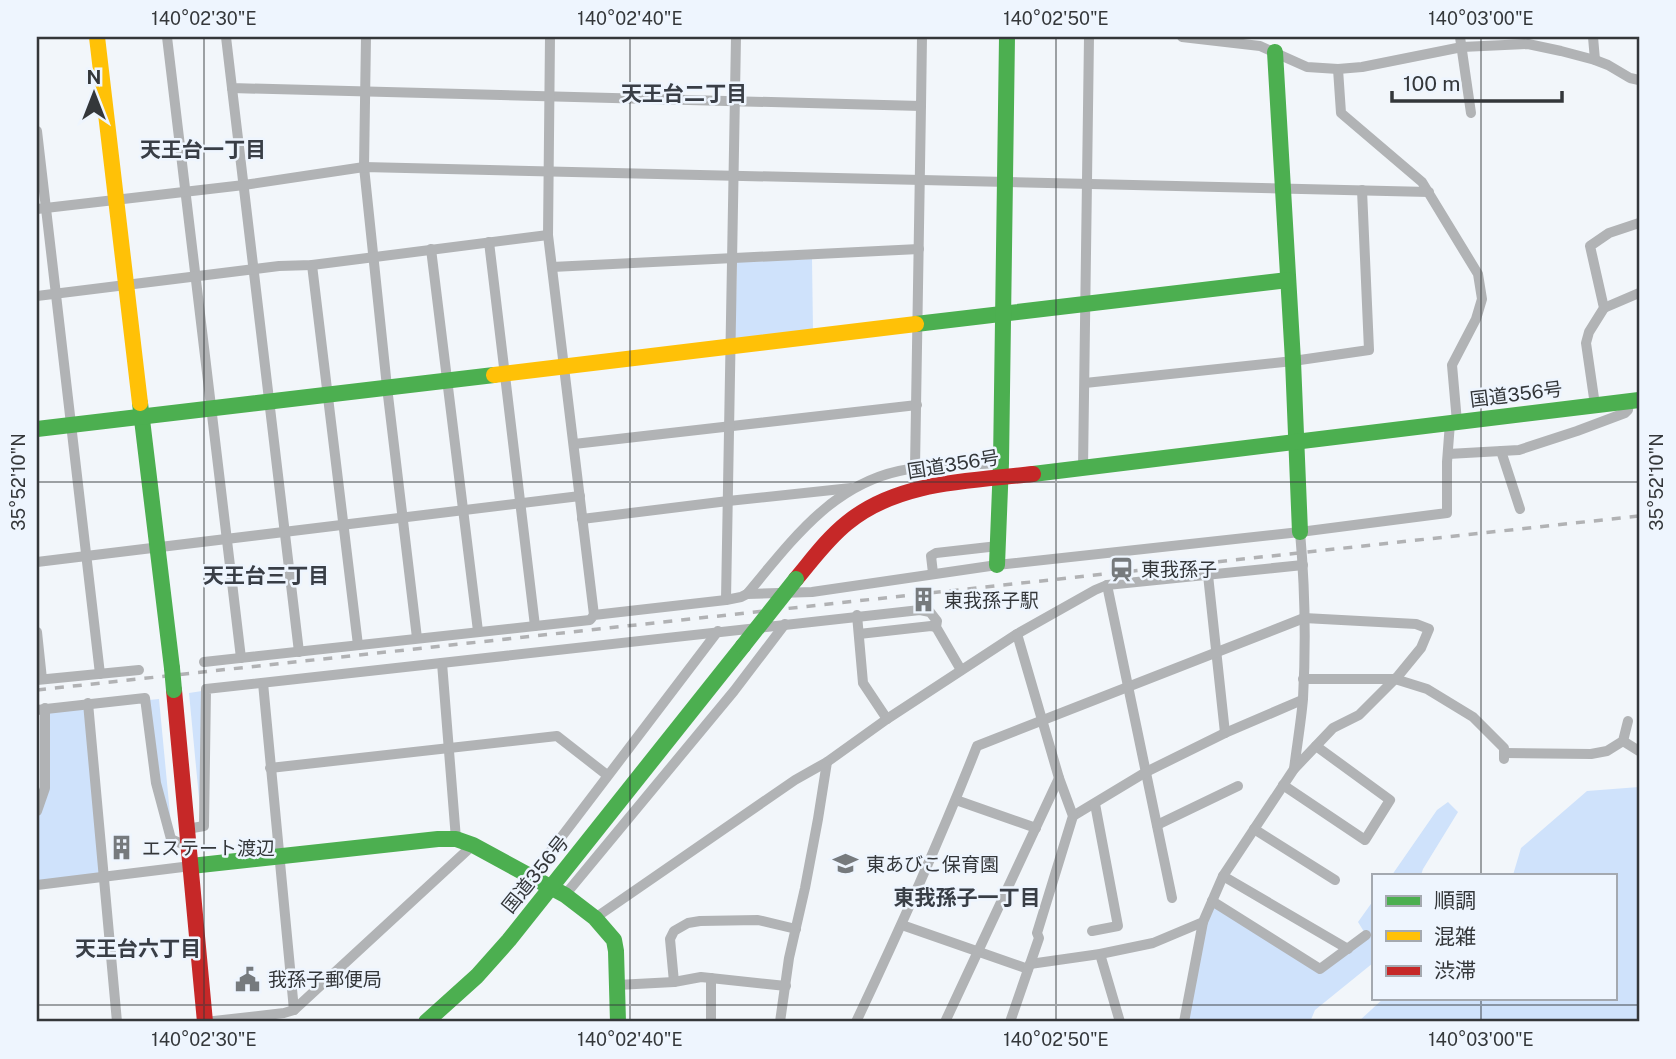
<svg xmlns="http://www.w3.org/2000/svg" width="1676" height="1059" font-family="'Public Sans','Noto Sans JP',sans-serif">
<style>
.green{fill:#cfe2fb}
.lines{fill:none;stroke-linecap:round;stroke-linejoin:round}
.street{stroke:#b1b3b5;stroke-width:10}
.fast{stroke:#4caf50;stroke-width:16}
.slow{stroke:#ffc107;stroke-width:16}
.jam{stroke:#c62828;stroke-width:16}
.rail{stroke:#b1b2b4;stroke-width:3.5;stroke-dasharray:9 9;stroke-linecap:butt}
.fast-bridge{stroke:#4caf50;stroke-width:16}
.ticks{fill:none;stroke:#34373a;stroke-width:2;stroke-opacity:0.45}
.labels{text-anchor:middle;stroke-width:5;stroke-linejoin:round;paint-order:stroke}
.street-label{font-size:19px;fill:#34373a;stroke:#eef5fe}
.poi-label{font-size:19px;fill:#34373a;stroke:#eef5fe;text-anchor:start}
.neighbourhood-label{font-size:21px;font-weight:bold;fill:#393e46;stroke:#eef5fe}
.neatline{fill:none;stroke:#34373a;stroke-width:2.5}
.ticks-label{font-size:18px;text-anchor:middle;fill:#34373a}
</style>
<rect width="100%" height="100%" fill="#f2f6fa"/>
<g class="green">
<path d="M812,259L813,331L735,340L737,262Z"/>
<path d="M202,691L201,819L189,693Z"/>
<path d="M159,699L172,835L160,783L149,700Z"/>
<path d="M86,706L100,874L37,881V821L48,789V711Z"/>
<path d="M1639,787V1022H1358L1384,998H1615V875H1513L1521,848L1587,791Z"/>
<path d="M1448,802L1458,812L1423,869L1421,875H1392L1437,810Z"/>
<path d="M1212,901L1320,969L1366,935L1358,922L1373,901V963L1315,1010L1310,1022H1184Z"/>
</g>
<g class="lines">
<g class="street">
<path d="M167,37L241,658"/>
<path d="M226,37L232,88L921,106L922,37"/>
<path d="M366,37L364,167L387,387L417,638"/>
<path d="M550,37L548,235L594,615"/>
<path d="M1182,37L1260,46L1307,67L1338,69L1362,67L1462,47L1528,44L1561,51L1595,60L1608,65L1630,78L1639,80"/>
<path d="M1460,37L1471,113"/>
<path d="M1593,37L1595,60"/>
<path d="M1338,69L1341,113L1422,182L1478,274L1482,299L1476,319L1452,365L1457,422"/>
<path d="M232,88L299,652"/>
<path d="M37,131L100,674"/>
<path d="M37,209L244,185L364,167L1429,192"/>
<path d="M489,242L535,626"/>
<path d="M431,249L478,631"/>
<path d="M312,265L358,645"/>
<path d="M552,267L919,249"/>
<path d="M37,296L279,266L312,265L548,235"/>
<path d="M1604,308L1639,293"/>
<path d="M1085,383L1293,361L1369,350L1362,190"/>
<path d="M1595,405L1586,343L1589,332L1604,308L1590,246L1609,233L1639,223"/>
<path d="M574,444L917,405"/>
<path d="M1501,451L1520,509"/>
<path d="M1448,454L1519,450L1577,431L1625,413L1628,410L1629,401"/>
<path d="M915,468L921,106"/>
<path d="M1083,468L1089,37"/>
<path d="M582,519L728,501L851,488"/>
<path d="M37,562L580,496"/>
<path d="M933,573L931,556L936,553L998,546"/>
<path d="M1208,575L1225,733"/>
<path d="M1107,585L1172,898"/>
<path d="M747,594C790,543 830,486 899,471C932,464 967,465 1001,463"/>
<path d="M726,600L736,37"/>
<path d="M857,615L863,683L887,719"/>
<path d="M37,632L42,679"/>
<path d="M859,634L931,626L936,627"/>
<path d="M204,662L590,620L594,615L726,600L741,597L747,594L812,592L997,565L1300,532L1447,513V462L1450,423"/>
<path d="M442,663L456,839"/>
<path d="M1303,679H1395L1427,689L1473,717L1504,748V759"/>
<path d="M37,680L139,670"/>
<path d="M263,683L294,1010"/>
<path d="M88,703L117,1022"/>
<path d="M37,710L145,698L156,783L171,839L189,847"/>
<path d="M1623,741L1639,751"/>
<path d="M1505,753L1591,754L1607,751L1623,741L1628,721"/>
<path d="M270,768L557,736L607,775"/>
<path d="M1294,769C1297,745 1301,722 1303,699C1306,644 1305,587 1300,532"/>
<path d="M1283,785L1365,840L1390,800L1316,746"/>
<path d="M956,800L1036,828"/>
<path d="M37,811L45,788V708"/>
<path d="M1073,816L1146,772L1225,733L1302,700"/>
<path d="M1157,825L1238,786"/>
<path d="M187,829L204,826L206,689L920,610L930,612L937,621L936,627L961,670"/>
<path d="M1254,829L1335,880"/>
<path d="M1223,876L1348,949"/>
<path d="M531,877L718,631"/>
<path d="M37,885L191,866"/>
<path d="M565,895L734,691L785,624"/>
<path d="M1212,901L1320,969L1366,935"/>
<path d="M595,918L795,780L827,762L887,719L1017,634L1095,590L1107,585L1303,565"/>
<path d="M902,925L1028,969"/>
<path d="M1092,931L1118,926L1095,804"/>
<path d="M1100,954L1120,1022"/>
<path d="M711,978V1022"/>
<path d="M674,982L670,939L674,931L688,923L700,921L758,920L796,929"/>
<path d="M617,985L674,982L701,977L786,986"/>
<path d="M205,1022L284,1013L294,1010L473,845"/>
<path d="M780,1022L789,958L805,888L818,819L827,762"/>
<path d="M856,1022C899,931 940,840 977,746L1304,618L1416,624L1429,629L1421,648L1398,676L1359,715L1333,728L1294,769L1223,876L1203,922L1153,943L1100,954L1030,964"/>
<path d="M945,1022L1059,778"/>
<path d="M1010,1022L1039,938L1037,933L1073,816L1059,778L1017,634"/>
<path d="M1184,1022L1203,922"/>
</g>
<g class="fast">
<path d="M1275,52L1293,361L1300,532"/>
<path d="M916,324L1288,280"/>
<path d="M140,403L172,668"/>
<path d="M37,429L494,375"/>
<path d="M1033,474L1639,400"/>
<path d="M997,565L1001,463L1007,37"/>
<path d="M191,866L438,839H456L473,845L565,895L595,918L614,940L616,951L618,1022"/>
<path d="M426,1022L477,976L509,940L743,646"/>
</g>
<g class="slow">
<path d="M97,37L140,403"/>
<path d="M494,375L916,324"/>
</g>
<g class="jam">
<path d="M796,579C812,560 827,539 847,523C898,481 970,481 1033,474"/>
<path d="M174,690L205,1022"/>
</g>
<path class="rail" d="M37,690L1639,516"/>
<g class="fast-bridge">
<path d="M743,646L796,579"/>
<path d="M172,668L174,690"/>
</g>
</g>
<path class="ticks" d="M204,37V1022M630,37V1022M1056,37V1022M1481,37V875M37,482H1639M1481,998V1022M37,1005H1639"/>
<defs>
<symbol id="station-bare" viewBox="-9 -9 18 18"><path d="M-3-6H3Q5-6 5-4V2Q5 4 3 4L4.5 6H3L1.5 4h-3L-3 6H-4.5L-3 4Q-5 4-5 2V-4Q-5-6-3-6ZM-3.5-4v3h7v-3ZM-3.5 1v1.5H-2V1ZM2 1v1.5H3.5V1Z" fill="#767a7d" stroke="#eef5fe" stroke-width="2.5" paint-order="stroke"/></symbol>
<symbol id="building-bare" viewBox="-9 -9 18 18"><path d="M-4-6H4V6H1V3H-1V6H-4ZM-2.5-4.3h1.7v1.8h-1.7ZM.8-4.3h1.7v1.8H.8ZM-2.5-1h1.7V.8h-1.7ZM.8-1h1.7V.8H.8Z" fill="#767a7d" stroke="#eef5fe" stroke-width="2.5" paint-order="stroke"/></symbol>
<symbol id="school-bare" viewBox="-9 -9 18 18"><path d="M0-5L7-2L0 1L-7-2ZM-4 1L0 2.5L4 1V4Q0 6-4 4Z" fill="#767a7d" stroke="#eef5fe" stroke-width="2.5" paint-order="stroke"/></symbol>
<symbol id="civic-bare" viewBox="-9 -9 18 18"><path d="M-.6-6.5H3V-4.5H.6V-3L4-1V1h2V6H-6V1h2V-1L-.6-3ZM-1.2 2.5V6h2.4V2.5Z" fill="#767a7d" stroke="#eef5fe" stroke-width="2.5" paint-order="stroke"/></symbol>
</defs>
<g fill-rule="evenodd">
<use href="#station-bare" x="1104" y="552" width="35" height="35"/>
<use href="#building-bare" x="906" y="582" width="35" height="35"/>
<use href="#building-bare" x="104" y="830" width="35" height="35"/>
<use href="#school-bare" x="828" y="846" width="35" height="35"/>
<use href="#civic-bare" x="230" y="962" width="35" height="35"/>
</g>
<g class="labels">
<g class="street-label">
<text transform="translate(1516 394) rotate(-7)" y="7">国道356号</text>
<text transform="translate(953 464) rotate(-9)" y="7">国道356号</text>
<text transform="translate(535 874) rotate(-51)" y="7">国道356号</text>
</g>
<g class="poi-label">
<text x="1141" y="576">東我孫子</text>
<text x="944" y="607">東我孫子駅</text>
<text x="142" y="855">エステート渡辺</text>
<text x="866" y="871">東あびこ保育園</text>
<text x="268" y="986">我孫子郵便局</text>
</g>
<g class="neighbourhood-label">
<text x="684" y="101">天王台二丁目</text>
<text x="203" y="157">天王台一丁目</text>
<text x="266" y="583">天王台三丁目</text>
<text x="967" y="905">東我孫子一丁目</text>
<text x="138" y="956">天王台六丁目</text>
</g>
</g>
<rect width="1676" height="1059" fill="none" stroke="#eef5fe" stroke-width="77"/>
<rect x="1372" y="874" width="245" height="126" fill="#eef5fe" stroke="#a4a9b0" stroke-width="2"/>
<rect x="1386" y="896" width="35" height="10" fill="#4caf50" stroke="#a4a9b0" stroke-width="2"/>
<text x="1434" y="908" font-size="21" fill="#34373a">順調</text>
<rect x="1386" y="931" width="35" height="10" fill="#ffc107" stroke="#a4a9b0" stroke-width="2"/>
<text x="1434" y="944" font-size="21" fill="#34373a">混雑</text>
<rect x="1386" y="966" width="35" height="10" fill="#c62828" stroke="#a4a9b0" stroke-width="2"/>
<text x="1434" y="978" font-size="21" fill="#34373a">渋滞</text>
<g transform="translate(94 94)" stroke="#eef5fe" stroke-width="5" paint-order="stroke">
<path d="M0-5L12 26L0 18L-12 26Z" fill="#34373a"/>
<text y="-10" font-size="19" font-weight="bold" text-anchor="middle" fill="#34373a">N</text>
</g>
<path d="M1392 91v10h170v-10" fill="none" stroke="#34373a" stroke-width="3.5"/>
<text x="1403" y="91" font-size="21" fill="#34373a" stroke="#eef5fe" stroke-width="5" paint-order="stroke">100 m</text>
<rect x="38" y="38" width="1600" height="982" class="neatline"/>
<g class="ticks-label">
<text x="204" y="25">140°02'30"E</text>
<text x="630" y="25">140°02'40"E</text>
<text x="1056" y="25">140°02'50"E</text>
<text x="1481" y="25">140°03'00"E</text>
<text transform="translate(19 482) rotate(-90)" y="6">35°52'10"N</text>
<text transform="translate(1657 482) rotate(-90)" y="6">35°52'10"N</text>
<text x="204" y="1046">140°02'30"E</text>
<text x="630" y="1046">140°02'40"E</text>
<text x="1056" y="1046">140°02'50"E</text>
<text x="1481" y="1046">140°03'00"E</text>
</g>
</svg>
